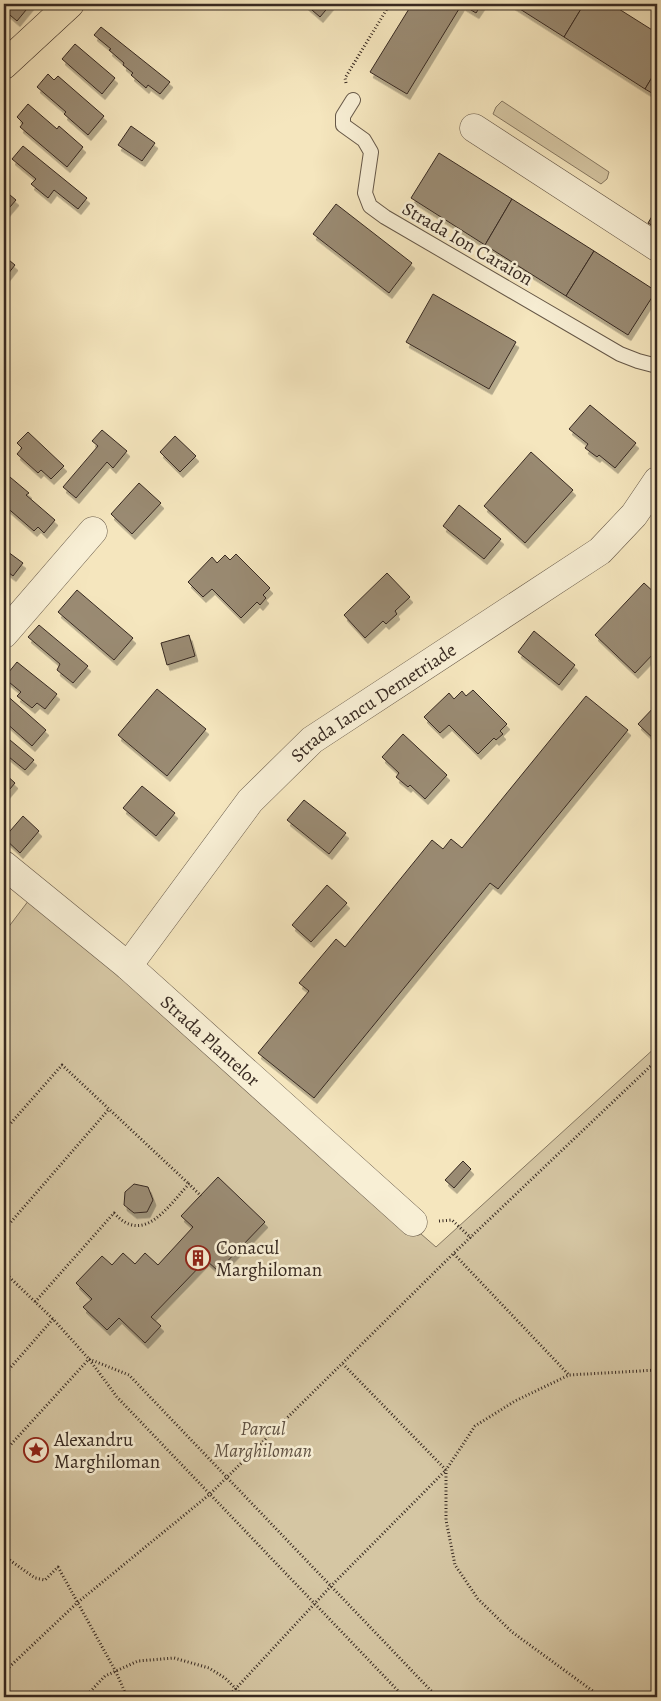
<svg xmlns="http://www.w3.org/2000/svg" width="661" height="1701" font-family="Alegreya,serif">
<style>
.green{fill:#d5c6a3;stroke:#867862}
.building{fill:#9a8b73;stroke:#372921;filter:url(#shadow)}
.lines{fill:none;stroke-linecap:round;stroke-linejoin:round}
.lane-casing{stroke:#665848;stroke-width:16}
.street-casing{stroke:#665848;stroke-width:29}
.primary-casing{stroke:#372921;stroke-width:29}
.path{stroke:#372921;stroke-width:3;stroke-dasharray:1 2.5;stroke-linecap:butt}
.lane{stroke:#f8efd5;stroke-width:14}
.street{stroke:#f8efd5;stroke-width:28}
.primary{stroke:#f5e6be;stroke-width:28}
.labels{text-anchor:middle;stroke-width:5;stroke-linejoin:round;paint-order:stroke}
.street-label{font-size:19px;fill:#372921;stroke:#f8efd5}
.poi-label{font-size:19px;fill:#372921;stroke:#f8efd5;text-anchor:start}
.park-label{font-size:19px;font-style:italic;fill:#5e5042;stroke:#f8efd5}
</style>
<defs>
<filter id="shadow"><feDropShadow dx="3" dy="5.5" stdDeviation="0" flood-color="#0004"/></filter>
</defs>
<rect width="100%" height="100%" fill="#f5e6be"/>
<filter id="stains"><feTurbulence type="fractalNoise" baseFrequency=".004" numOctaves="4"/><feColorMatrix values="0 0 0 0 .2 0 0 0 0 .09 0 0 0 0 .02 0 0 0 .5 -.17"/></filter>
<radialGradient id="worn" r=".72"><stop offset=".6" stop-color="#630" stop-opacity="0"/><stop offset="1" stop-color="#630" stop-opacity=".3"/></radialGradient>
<g class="green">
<path d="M502,101L609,172L607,179L601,184L493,114L496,107Z"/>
<path d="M32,896L436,1247L657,1046V1697H4V933Z"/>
</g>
<g class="building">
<path d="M4,4H31L17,21L4,10Z"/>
<path d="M305,4H331L320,17Z"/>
<path d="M412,4H462L407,94L370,72Z"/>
<path d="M461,4H482L476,13Z"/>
<path d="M512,4H584L564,37Z"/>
<path d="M584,4H611L657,33V69L645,89L564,37Z"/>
<path d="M101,27L170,82L160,94L148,85L146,88L131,75L133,73L123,65L124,63L109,50L111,49L94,35Z"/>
<path d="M75,44L115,78L102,94L62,59Z"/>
<path d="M657,69V96L645,89Z"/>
<path d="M48,74L54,80L58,76L104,116L88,135L64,114L66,112L37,87Z"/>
<path d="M28,104L57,129L59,126L83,147L67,167L20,127L23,123L17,117Z"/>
<path d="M131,126L155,143L142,161L118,145Z"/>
<path d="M23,146L87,198L78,209L54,190L48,198L31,184L36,179L12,159Z"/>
<path d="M439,153L512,199L485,245L411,198Z"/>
<path d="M4,190L16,200L4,214Z"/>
<path d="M512,199L594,251L566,296L485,245Z"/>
<path d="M336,204L412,263L389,293L313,234Z"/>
<path d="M657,208V228L648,223Z"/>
<path d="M594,251L656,291L628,335L566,296Z"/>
<path d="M4,256L15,265L4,279Z"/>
<path d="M433,294L516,342L489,389L406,342Z"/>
<path d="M590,405L636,443L615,468L599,455L597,457L585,448L588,444L569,429Z"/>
<path d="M102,430L127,451L113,468L107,462L76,498L63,487L98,446L92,441Z"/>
<path d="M28,432L64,466L51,479L41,470L38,473L17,454L22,448L17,443Z"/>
<path d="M175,436L196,456L180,472L160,452Z"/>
<path d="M531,452L573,490L525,543L484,506Z"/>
<path d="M4,472L29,493L26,495L55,520L44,533L38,527L34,531L4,505Z"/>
<path d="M139,483L161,503L132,534L111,514Z"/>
<path d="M459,505L501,539L484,559L443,526Z"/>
<path d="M4,549L23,563L13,576L4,569Z"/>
<path d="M236,554L270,588L263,595L266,598L260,605L257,602L241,618L212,589L203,597L188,582L212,557L217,563L225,555L230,560Z"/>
<path d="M387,573L410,597L395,611L397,614L386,624L383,621L365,638L344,615Z"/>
<path d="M644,583L657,595V650L635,673L595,635Z"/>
<path d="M77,590L133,638L114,660L58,612Z"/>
<path d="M39,625L88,666L73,683L57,670L60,664L28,637Z"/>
<path d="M534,631L575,665L559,685L518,652Z"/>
<path d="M189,635L195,656L167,665L161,643Z"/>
<path d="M17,662L57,694L45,709L37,703L32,708L17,696L21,692L4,678Z"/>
<path d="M157,689L206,729L167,776L118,735Z"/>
<path d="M473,690L507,724L500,731L503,734L496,740L494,738L478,754L449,725L440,733L424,717L449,693L454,699L462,691L466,696Z"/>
<path d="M4,693L46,730L32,746L4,721Z"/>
<path d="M586,696L628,730L498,889L490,883L314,1098L258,1053L309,991L299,983L336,939L345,947L432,840L443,849L451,839L462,848Z"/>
<path d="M657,704V742L638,724Z"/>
<path d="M403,734L447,775L425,799L410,785L408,787L396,777L399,773L382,757Z"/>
<path d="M4,735L34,760L25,770L4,753Z"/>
<path d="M4,773L15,783L4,796Z"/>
<path d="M142,786L175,813L156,836L123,808Z"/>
<path d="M304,800L346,833L329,854L287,820Z"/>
<path d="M23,816L39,831L20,853L4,838Z"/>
<path d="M327,885L347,903L311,942L292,925Z"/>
<path d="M463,1161L471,1169L454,1188L445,1180Z"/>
<path d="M218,1177L265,1222L218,1271L206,1260L151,1317L161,1326L145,1343L119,1318L107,1330L83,1307L92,1299L76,1283L102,1256L112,1265L123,1253L135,1264L145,1253L158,1265L193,1227L181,1216Z"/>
<path d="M134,1184L148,1187L153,1200L147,1212L134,1213L124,1205L125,1192Z"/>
</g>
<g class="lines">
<defs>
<path id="lane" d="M353,100L343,116V125L364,140L371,152L365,193L370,206L385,217L620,354L638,361L657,366"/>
<g id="street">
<path d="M474,128L657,247"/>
<path d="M4,634L93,531"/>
<path id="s1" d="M4,865L128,966L413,1222"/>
<path id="s2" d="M128,966L250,801L312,740L600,551L634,515L657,481"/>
</g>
<path id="primary" d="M4,65L70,4"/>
</defs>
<use href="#lane" class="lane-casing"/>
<use href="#street" class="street-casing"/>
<use href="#primary" class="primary-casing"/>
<g class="path">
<path d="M346,83L345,78L390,4"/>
<path d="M4,1131L62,1065L189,1184"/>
<path d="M439,1221L452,1220L471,1238"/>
<path d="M4,1230L109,1109"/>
<path d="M454,1254L569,1375"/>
<path d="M4,1272L53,1319L89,1359L117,1397L404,1697"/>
<path d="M35,1302L114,1213C144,1246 168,1206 189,1184L201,1196"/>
<path d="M4,1375L53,1319"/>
<path d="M4,1452L89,1359L129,1375L437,1697"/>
<path d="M4,1556L35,1578L45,1580L58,1567L116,1672L127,1697"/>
<path d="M4,1672L77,1603L210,1494L454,1253L657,1060"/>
<path d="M85,1697L105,1676L138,1661L174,1658L209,1668L225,1678L244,1697"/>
<path d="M228,1697L331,1586L446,1470L343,1364"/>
<path d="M601,1697L512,1632L478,1599L455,1565L446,1520V1470L475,1426L515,1401L569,1375L657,1370"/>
</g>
<use href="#lane" class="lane"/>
<use href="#street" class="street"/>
<use href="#primary" class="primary"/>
</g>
<defs>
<symbol id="building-ring" viewBox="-11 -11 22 22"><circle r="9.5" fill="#f8efd5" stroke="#8f2418" stroke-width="1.5"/><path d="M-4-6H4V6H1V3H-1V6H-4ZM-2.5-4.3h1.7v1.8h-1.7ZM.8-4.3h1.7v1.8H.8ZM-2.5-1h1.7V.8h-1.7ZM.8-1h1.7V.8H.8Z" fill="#8f2418"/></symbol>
<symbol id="sight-ring" viewBox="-11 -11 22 22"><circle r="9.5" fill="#f8efd5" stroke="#8f2418" stroke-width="1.5"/><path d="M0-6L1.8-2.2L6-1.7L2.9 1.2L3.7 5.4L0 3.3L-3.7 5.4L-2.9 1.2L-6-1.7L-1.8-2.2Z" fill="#8f2418"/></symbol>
</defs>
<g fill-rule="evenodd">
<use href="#building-ring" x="184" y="1244" width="28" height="28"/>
<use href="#sight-ring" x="22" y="1436" width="28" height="28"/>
</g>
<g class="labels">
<g class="street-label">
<text transform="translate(468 243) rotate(30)" y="7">Strada Ion Caraion</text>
<text dy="7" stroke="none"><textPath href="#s2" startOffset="364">Strada Iancu Demetriade</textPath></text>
<text dy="7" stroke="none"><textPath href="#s1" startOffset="271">Strada Plantelor</textPath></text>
</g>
<g class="poi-label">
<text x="216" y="1254">Conacul<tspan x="216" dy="22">Marghiloman</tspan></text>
<text x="54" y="1446">Alexandru<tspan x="54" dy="22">Marghiloman</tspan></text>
</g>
<g class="park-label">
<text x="263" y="1435">Parcul<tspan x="263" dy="22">Marghiloman</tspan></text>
</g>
</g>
<rect width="661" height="1701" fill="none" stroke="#f5e6be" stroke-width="20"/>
<rect x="5" y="5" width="651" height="1691" fill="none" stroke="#372921" stroke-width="2.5"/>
<rect x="10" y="10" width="641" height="1681" fill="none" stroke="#372921"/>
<rect width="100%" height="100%" filter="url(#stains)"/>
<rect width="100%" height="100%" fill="url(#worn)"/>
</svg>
